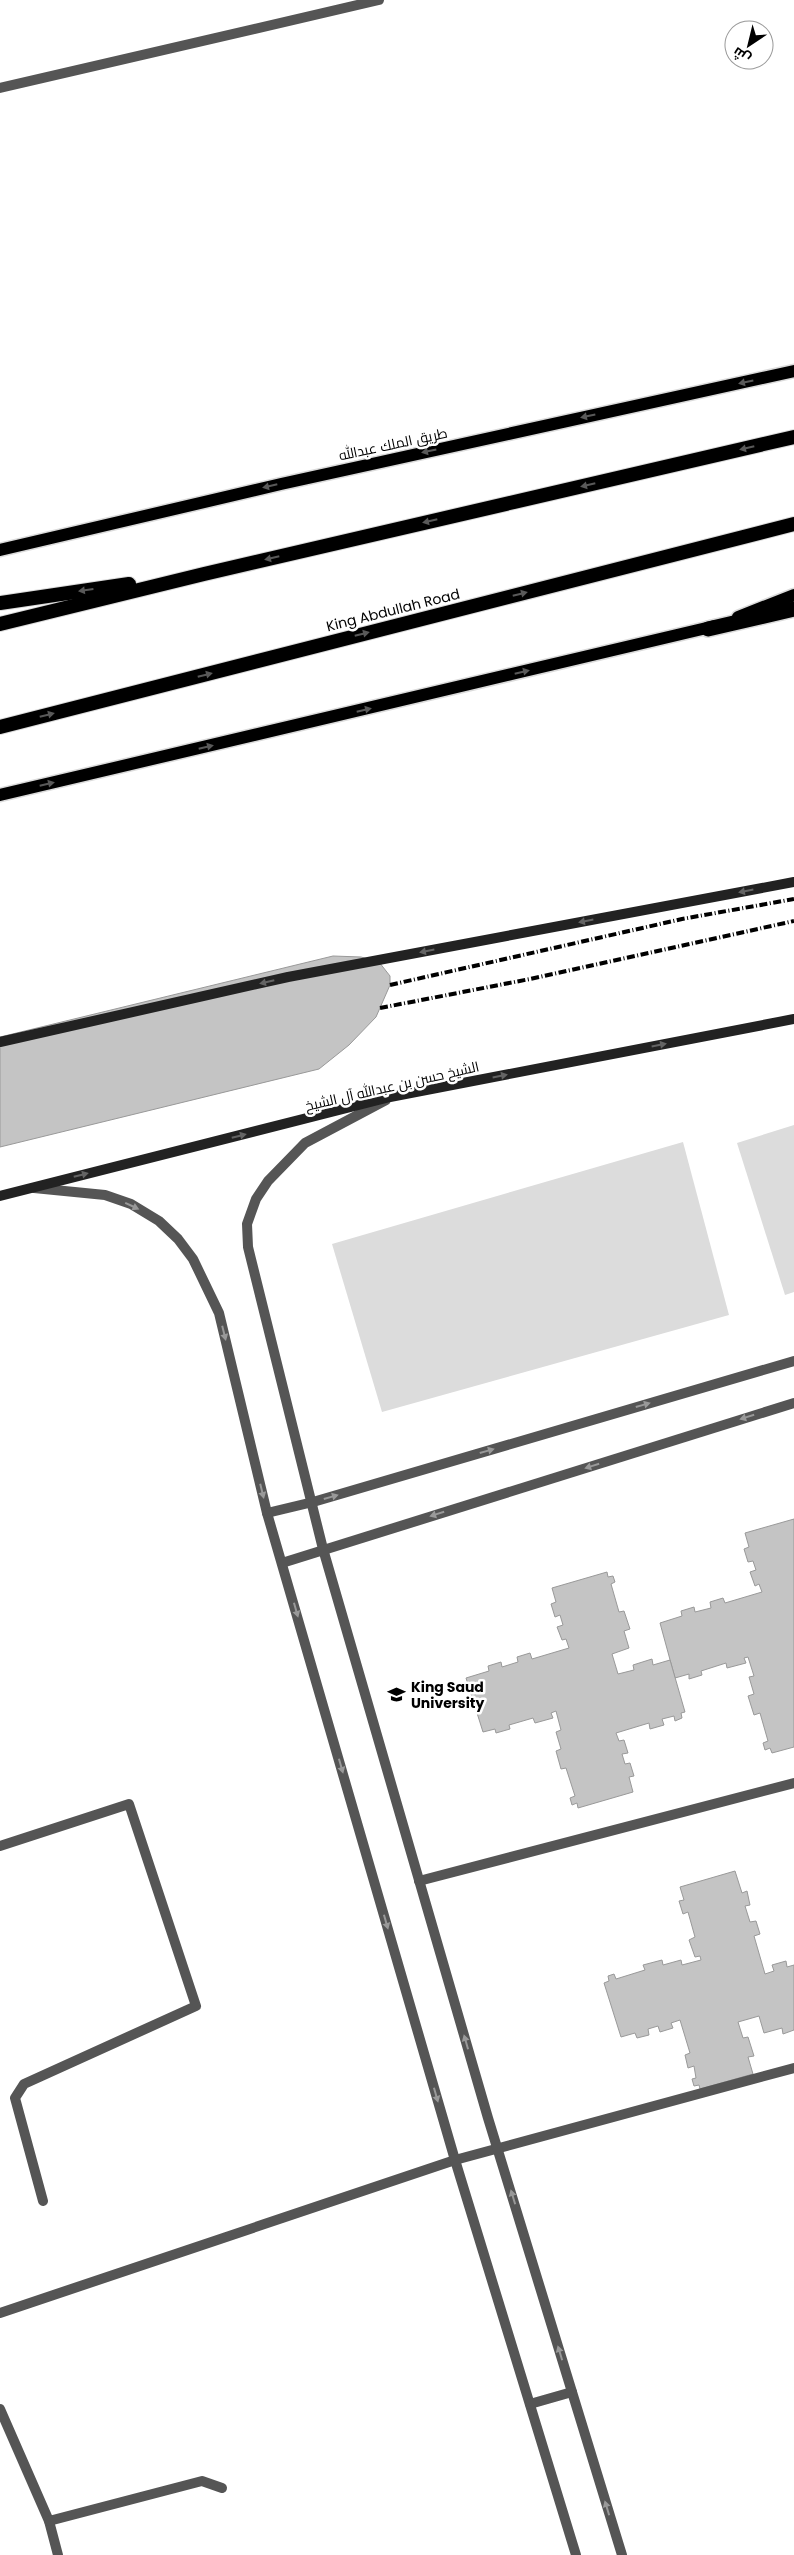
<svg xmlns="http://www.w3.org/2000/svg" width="794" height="2555" font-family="Poppins,Cairo,sans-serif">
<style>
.green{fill:#dcdcdc}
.building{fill:#c4c4c4;stroke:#999}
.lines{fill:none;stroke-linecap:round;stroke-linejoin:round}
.primary-casing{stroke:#dbdbdb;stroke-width:15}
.trunk-casing{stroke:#dbdbdb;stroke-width:16}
.motorway-casing{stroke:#dbdbdb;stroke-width:18}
.minor{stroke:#555;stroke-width:10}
.tertiary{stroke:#555;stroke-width:10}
.secondary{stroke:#222;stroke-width:10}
.primary{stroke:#000;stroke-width:12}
.trunk{stroke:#000;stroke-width:14}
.motorway{stroke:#000;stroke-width:15}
.rail{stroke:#000;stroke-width:4;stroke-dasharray:8 2.5 1 2.5;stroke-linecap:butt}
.oneway{fill:#595959}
.oneway2{fill:#646464}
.oneway3{fill:#999}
.labels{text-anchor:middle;stroke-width:5;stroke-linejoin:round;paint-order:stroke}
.street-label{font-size:14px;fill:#000;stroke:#fff}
.poi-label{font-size:14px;font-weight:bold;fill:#000;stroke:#fff;text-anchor:start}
</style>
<rect width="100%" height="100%" fill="#fff"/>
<g class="green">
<path d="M794,1125V1292L785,1295L737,1143Z"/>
<path d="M683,1142L729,1315L382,1412L332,1244Z"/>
</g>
<g class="building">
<path d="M333,956L361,957L379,962L390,976V985L376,1017L349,1045L319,1069L0,1147V1037Z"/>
<path d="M794,1519V1747L772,1753L770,1748L765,1750L763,1743L768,1741L760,1713L754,1715L748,1696L754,1694L749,1677L754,1676L748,1657L744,1658L746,1663L727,1668L726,1663L701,1671L702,1675L689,1679V1674L675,1678L660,1623L682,1616L681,1611L694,1607L695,1612L711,1608L710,1602L723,1598L725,1603L762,1592L759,1584L755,1586L750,1572L756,1570L753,1561L748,1562L744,1549L749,1547L745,1533Z"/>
<path d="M607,1572L608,1577L613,1576L615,1582L611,1584L619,1612L624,1611L630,1629L624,1631L629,1648L612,1654L618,1674L634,1670L633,1665L652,1659L653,1665L670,1660L685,1712L681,1713L682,1718L675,1721L674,1716L662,1719L664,1725L650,1729L649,1723L616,1733L619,1741L624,1740L628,1753L622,1754L625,1764L630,1763L634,1776L629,1777L633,1792L578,1808L577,1803L572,1805L570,1798L575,1796L566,1768L561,1769L556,1751L561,1749L556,1732L561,1730L556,1711L551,1713L553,1718L535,1723L533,1718L509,1725L510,1729L496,1733L495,1729L483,1732L466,1678L489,1671L488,1666L501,1662L502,1667L518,1662L517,1657L530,1653L532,1659L569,1648L566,1639L562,1640L557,1627L563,1625L560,1615L555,1617L551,1604L556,1602L552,1588Z"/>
<path d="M735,1871L742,1893L747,1891L750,1905L745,1906L750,1922L756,1921L760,1934L754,1936L765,1974L774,1971L772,1965L786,1961L787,1967L794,1965V2030L783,2034L782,2028L764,2033L759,2016L738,2022L743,2038L748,2037L754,2056L748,2057L753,2074L700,2089L699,2085L694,2086L692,2079L696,2078L694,2066L688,2068L685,2055L690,2053L680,2020L671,2023L673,2028L660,2032L658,2026L648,2029L649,2035L637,2038L635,2033L621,2037L604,1983L609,1981L608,1976L614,1974L616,1979L645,1970L643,1965L662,1960L663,1965L681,1960L682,1965L701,1960L700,1956L695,1957L689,1940L695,1937L688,1912L683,1914L679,1901L684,1900L680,1887Z"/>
</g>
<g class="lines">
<defs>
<g id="primary">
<path d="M0,550L281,484L794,371"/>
<path d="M738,617L794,595"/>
<path d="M0,795L715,626"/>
</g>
<g id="trunk">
<path d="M0,603L129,584"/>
<path d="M0,624L204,574L794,437"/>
<path d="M0,727L794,524"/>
</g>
<path id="motorway" d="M708,629L794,609"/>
</defs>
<use href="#primary" class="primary-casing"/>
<use href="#trunk" class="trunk-casing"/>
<use href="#motorway" class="motorway-casing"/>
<g class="minor">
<path d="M0,88L379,0"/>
<path d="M0,1846L129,1804L196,2006L24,2084L15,2098L43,2201"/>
<path d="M419,1881L794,1783"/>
<path d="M0,2313L455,2160L794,2068"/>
<path d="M0,2409L49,2521L58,2555"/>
<path d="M49,2521L202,2481L222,2488"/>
</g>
<g class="tertiary">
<path d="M386,1100L305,1143L268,1181L256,1199L247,1224L248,1247L323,1549L488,2118L622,2555"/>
<path d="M34,1188L105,1195L131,1204L159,1221L178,1239L193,1259L219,1313L267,1513L455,2160L576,2555"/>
<path d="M267,1513L313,1502L794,1361"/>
<path d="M282,1563L794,1403"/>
<path d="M530,2404L572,2392"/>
</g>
<g class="secondary">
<path d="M0,1042L288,977L794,882"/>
<path d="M0,1196L390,1097L794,1019"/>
</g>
<use href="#primary" class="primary"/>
<use href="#trunk" class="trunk"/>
<use href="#motorway" class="motorway"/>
<g class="rail">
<path d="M390,985L682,919L794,899"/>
<path d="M380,1008L530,979L794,921"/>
</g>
</g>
<defs><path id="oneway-solid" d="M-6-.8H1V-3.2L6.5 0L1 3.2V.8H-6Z" transform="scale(1.25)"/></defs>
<g class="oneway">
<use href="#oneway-solid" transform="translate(746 382) rotate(168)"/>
<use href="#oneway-solid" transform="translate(588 416) rotate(168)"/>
<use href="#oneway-solid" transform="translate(747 448) rotate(167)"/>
<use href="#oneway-solid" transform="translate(429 451) rotate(168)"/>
<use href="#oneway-solid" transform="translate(588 485) rotate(167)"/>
<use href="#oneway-solid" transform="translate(270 486) rotate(167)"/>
<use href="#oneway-solid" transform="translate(430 521) rotate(167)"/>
<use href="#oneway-solid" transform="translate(272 558) rotate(167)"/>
<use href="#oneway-solid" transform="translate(86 590) rotate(172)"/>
<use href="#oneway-solid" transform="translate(520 594) rotate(-14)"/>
<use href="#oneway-solid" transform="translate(362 634) rotate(-14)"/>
<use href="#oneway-solid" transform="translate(522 672) rotate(-13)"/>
<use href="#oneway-solid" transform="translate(205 675) rotate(-14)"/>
<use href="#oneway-solid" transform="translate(364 710) rotate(-13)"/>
<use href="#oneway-solid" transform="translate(47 715) rotate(-14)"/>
<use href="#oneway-solid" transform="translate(206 747) rotate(-13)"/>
<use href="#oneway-solid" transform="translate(47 784) rotate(-13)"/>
</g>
<g class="oneway2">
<use href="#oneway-solid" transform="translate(746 891) rotate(169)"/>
<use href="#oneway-solid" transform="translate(586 921) rotate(169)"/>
<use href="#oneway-solid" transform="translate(427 951) rotate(169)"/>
<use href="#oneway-solid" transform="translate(267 982) rotate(167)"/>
<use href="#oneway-solid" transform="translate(659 1045) rotate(-11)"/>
<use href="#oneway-solid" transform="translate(500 1076) rotate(-11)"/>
<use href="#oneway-solid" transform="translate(239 1136) rotate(-14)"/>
<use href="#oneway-solid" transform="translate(81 1175) rotate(-14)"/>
</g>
<g class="oneway3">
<use href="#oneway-solid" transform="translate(132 1206) rotate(25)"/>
<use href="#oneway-solid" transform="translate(224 1333) rotate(76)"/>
<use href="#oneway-solid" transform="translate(643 1405) rotate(-16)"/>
<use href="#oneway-solid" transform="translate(747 1417) rotate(163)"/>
<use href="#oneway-solid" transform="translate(487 1451) rotate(-16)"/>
<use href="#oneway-solid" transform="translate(592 1466) rotate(163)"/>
<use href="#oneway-solid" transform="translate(262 1491) rotate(76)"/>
<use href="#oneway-solid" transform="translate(331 1497) rotate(-16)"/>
<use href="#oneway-solid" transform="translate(437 1514) rotate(163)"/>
<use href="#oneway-solid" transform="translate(296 1610) rotate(74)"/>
<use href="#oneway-solid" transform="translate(341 1766) rotate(74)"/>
<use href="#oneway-solid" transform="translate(386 1922) rotate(74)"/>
<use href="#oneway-solid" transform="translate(466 2042) rotate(-106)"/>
<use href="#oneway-solid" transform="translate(436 2095) rotate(74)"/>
<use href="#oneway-solid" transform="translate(513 2197) rotate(-107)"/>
<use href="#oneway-solid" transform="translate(560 2353) rotate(-107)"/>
<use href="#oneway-solid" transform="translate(607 2508) rotate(-107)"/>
</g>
<defs>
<symbol id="university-bare" viewBox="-9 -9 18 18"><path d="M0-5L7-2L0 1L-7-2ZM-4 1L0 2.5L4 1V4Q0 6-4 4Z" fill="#000" stroke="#fff" stroke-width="2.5" paint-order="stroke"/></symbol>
</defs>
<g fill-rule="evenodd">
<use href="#university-bare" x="384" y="1682" width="25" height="25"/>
</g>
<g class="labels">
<g class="street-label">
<text transform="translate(393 444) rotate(-12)" y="5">طريق الملك عبدالله</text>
<text transform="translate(393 610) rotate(-14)" y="5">King Abdullah Road</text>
<text transform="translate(392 1086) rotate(-13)" y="5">الشيخ حسن بن عبدالله آل الشيخ</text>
</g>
<g class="poi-label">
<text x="411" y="1692">King Saud<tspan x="411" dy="16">University</tspan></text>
</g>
</g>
<g transform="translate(749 45) rotate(215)"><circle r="24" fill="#ffffff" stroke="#999999"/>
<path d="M0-4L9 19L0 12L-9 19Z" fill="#000000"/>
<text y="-8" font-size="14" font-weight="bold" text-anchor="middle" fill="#000000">ش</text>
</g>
</svg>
